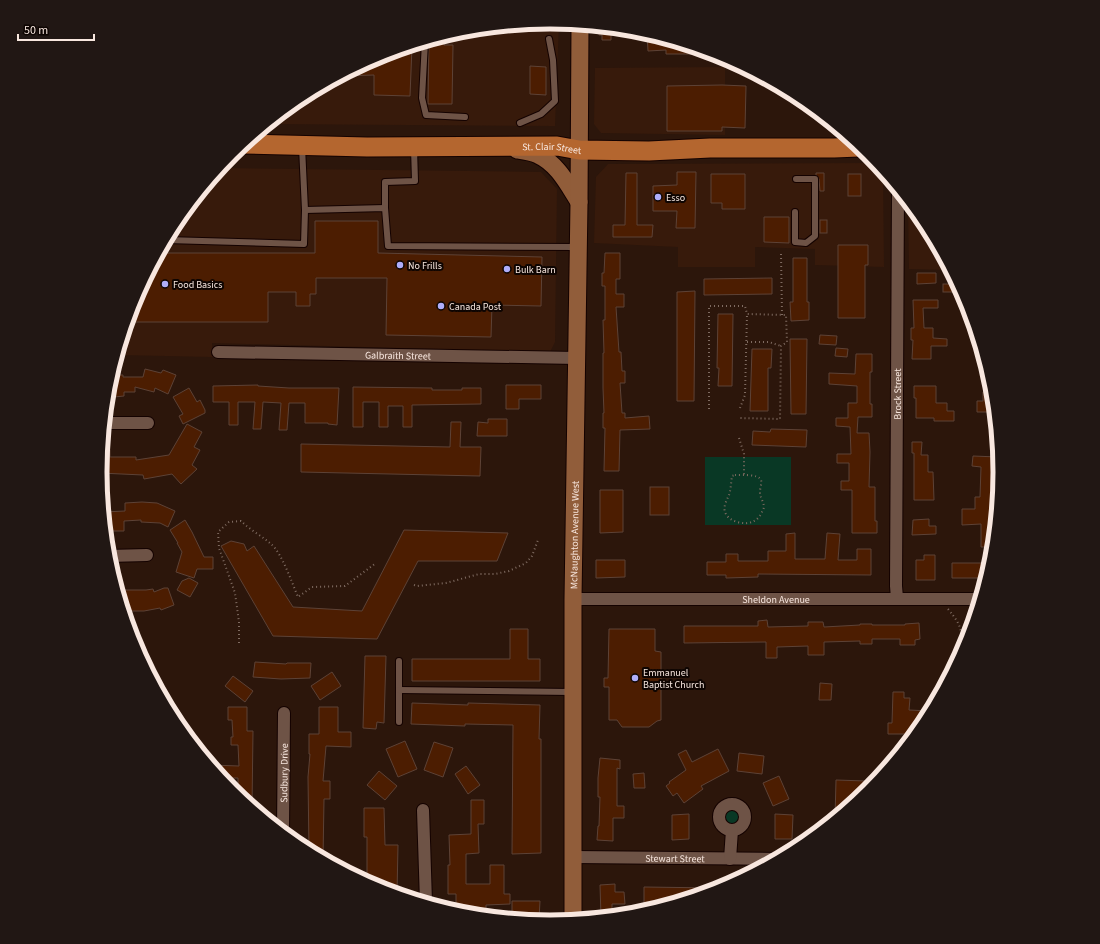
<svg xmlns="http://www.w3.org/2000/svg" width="1100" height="944" font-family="'Source Sans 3',sans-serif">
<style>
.built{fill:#371a0b}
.green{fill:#093825}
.building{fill:#4c1d01;stroke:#5d4236}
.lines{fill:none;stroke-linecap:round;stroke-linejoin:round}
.lane-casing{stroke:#140200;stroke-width:8}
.street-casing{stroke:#140200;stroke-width:14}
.secondary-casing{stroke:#140200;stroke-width:19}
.primary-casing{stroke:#140200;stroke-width:21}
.path{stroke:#7f6b61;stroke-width:2;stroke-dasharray:1 3;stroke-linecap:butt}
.lane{stroke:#6e5346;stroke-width:6}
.street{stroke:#6e5346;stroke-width:12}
.secondary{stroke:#915d3a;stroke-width:17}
.primary{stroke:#b4662f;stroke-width:19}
.poi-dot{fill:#afaefa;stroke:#0e0502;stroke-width:1.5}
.labels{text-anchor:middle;stroke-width:4;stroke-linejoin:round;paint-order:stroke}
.street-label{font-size:10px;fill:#f8e7df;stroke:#0e0502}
.poi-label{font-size:10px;fill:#f8e7df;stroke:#0e0502;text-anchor:start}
.rim{fill:none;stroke:#f8e7df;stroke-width:5}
</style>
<rect width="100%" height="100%" fill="#2c160b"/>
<g class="built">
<path d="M550,22L559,23L555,126L268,124L300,98L378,56L462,31Z"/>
<path d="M725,67V135L601,133L594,124L595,68Z"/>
<path d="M876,163L883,172L884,267L815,265V249L755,247V267H678V247L594,243L596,177L608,164Z"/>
<path d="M221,168L541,172L557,189L555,342L550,352L212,343L213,357L118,355L134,300L176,222Z"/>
<path d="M908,202L924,222L950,270L909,269Z"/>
</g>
<g class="green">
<rect x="705" y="457" width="86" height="68"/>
<circle cx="732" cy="817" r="7"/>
</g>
<g class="building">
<path d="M599,27L624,29V35H611V40H602V35H599Z"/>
<path d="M647,33L708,52L707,54H666V50L648,51Z"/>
<path d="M445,36L444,45H453L452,104H428L429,41Z"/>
<path d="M412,46L410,96L374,95V75L341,76L378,56Z"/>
<path d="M530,66L546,67V95L530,94Z"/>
<path d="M722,85L746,86L745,128L722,127V131H667V86Z"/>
<path d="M677,172H696L695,228H676L677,211H653V186L677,185Z"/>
<path d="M626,173H637V225H653L652,237H613V225H625Z"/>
<path d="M816,173H824V191H820L819,179L816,175Z"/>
<path d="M711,174H745V209H722V203H711Z"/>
<rect x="848" y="174" width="13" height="22"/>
<path d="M764,217H789V243L764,242Z"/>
<rect x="820" y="220" width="7" height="13"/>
<path d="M315,221H378V253L542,257L541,306L492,305L491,337L386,335L387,278H316V294H310V306H296V292H268V322H127L134,300L159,253H315Z"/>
<path d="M838,245H868V265H865V318H838Z"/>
<path d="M605,253H620V279H616V294H624V307H616L619,352H621L622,371H625V383H620L622,413H625V418L649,416L650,429L620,430L619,471H604L605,428H603V413H604L603,388V353H604L603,320H605V286H602V273H604Z"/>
<path d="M793,258H807V302H809V320L791,321L790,302H793Z"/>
<path d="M917,273H936V283L917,284Z"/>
<path d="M772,278V294L704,295V279Z"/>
<rect x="943" y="284" width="14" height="8"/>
<path d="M695,291L694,401H677V292Z"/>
<path d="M913,300H938V308H923L924,328H933V338L947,339V346H931V359H912L913,340H911V328H914Z"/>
<path d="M718,314H733L732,386H718L719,368H717Z"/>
<path d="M820,335L837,336L836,345L819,344Z"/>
<path d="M790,339H807L806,414H791Z"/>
<path d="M836,348L848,349L847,357L835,356Z"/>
<path d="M752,349H772L771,368H768V411H750Z"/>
<path d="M856,354H872V372H870V404H872V417H858L857,433H869L870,452L869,487H875V521H877V533H852V490H841V481H849V463H837V454H851L850,427L836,426V418H848V403H857V386L829,384V373L855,374Z"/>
<path d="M145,369L161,373L163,370L176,375L168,394L155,388L154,392L135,387V392H124V396L114,397V375H123V377H143Z"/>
<path d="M258,385V386L289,388H339L337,425L328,424V423H305V403H289L287,430H279L281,403L263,402L261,429H253L255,402H238V425H229V402H213V386Z"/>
<path d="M506,385H541V399H519V409H506Z"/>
<path d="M914,386H936V403H947V411H954V421H934V418H916V398H914Z"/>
<path d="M353,387L432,388V390H462V388H481V404L412,405V427H403V406H388V427H379V402H363V427H353Z"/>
<path d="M189,388L197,402L200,400L205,410V413L183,424L179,416L183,414L173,397Z"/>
<path d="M983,392H992L994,412H977V401H983Z"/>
<path d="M488,419H507V436H477L478,422L488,423Z"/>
<path d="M451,422H461L460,447H481L480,476L301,472V444L450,447Z"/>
<path d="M187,424L202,432L194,447L200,450L192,465L197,469L181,484L172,474L144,479L143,475L100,473L102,450H110V457H136V460L169,455Z"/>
<path d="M771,429L807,430L806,447L752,445L753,431L770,432Z"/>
<path d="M912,442H922L921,455H928V472H933L934,500H914V453H912Z"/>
<path d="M973,456L998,457V484H996L995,490V524L993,547H981V524L962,525V509H975V497H980L981,467L972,466Z"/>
<rect x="650" y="487" width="19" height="28"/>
<path d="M600,490H623V532L600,533Z"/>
<path d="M142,502L157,503L175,511L168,527L160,523L141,522V520L124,521V531H106L104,512L125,511V503Z"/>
<path d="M929,519V526H936V534L912,535L913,520Z"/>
<path d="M185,520L192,532L204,557H213V569H197L194,578L176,572L182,552L177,543H178L170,530Z"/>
<path d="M404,530L508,533L497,561H418L377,639L273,636L221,546L231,541L244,544L247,551L254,546L293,607L362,611Z"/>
<path d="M795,533V559H825L827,533L840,534L838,560H857V549H871V575L758,574V577L726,578V575H707V562H726V554H738V561H768V551H786V534Z"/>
<path d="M924,555H935V580H916V560H924Z"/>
<path d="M596,560H625V577L596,578Z"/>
<path d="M952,563H990L986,578H952Z"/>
<path d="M189,578L198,583L190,597L177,590L182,581Z"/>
<path d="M164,588H168L174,605L161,610L160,608L144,611H125V604H122L118,590H146L153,589L154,592Z"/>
<path d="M767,620L768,627L808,626V622H823L824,627L860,625V624H872V625H905V624L919,623L920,639L915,640V645H900V639H872V644H860V641L824,642V655H808V646L777,647V658H766V642L684,643V626H758V621Z"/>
<path d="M510,629H528V659H540V681H412V659H510Z"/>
<path d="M609,629H655V651L661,652V720L657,721L649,727H622L617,720H609V687H604V678H608Z"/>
<path d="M365,656H386L384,723L377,722L376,729L363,728Z"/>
<path d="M255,662L286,664L287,663H311L310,678L281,679L253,677Z"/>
<path d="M332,672L341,686L320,700L311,686Z"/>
<path d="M233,676L253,691L245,702L225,686Z"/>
<path d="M820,683L832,684L831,700H819Z"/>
<path d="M893,692H904V698H910L909,710L930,711L924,722L914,734H888V723H892Z"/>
<path d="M412,703L468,705V703L540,705L539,739H541V853L512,854L513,725L465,724V726L411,724Z"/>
<path d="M228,707H247V731H253L252,807L238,795V778H222L211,765L239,766L238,745H231V737H233L232,720H228Z"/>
<path d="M319,707H338V732H351V747L326,746L323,781H330V799H324L323,859L309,851L308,777L310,754H309V734H319Z"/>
<path d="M405,741L417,769L398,777L386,749Z"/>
<path d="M434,742L453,748L443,777L424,770Z"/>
<path d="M718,749L729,771L701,786L703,789L684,803L677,793L673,796L666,786L670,783L669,782L686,770L678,754L686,750L692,762Z"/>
<path d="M739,753L764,756L762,774L737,771Z"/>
<path d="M600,758L620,760V769L617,768V806H624V818H613V841L597,840L598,826H599L600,797H598V778Z"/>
<path d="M466,766L480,785L468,794L455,774Z"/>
<path d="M379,771L397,786L385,800L367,785Z"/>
<path d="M644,773L645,788H634L633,774Z"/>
<path d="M779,776L789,799L773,806L763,783Z"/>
<path d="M836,780L866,781V792L835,818Z"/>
<path d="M471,800H484V824H478L479,853L466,854V884H490V865H504V894H510V904L486,905V916L456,912V894H448V865H450L449,835L471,834Z"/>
<path d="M364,808H384L385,845H398L397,894L378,888L367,882V837H364Z"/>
<path d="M689,814V839L672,840V815Z"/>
<path d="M775,814L793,815L792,839H775Z"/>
<path d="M615,884V892H624L625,904H612V916L601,917L600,885Z"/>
<path d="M644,887L715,888V890L644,911Z"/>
<path d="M512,901H540L539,919L512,918Z"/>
</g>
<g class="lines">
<defs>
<g id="lane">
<path d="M425,42L422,98L426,115L465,117"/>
<path d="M520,123L541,114L555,101L553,60L549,39"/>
<path d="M385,208V182L415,181L414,148"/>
<path d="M305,210L385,208L388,246L578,247"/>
<path d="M795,212V242L806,243L815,236V179H796"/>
<path d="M166,240L304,244L305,210L302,147"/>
<path d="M138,639V652"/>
<path d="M399,661V722"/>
<path d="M399,690L572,692"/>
</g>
<g id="street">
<path id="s1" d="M218,352L577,358"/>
<path d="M105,423H148"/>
<path d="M108,556L147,555"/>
<path id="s2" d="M897,598L896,586L898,190"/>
<path id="s3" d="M573,599H980"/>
<circle cx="732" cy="817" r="13"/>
<path d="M423,810L426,902"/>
<path id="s4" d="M283,833L284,713"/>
<path id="s5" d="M573,857L777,859"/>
<path d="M730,859L732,830"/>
</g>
<g id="secondary">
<path d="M517,150C524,151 532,152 538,155C558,164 568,185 579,202"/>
<path id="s6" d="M573,920V599L579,203L580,25"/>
</g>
<g id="primary">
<path id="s7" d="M243,144L367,147L557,146L579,150L649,151L710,148H834L859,147"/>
</g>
</defs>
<use href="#lane" class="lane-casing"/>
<use href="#street" class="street-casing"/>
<use href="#secondary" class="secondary-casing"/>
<use href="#primary" class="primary-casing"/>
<g class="path">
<path d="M781,254L782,315"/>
<path d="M747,342H769L781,346"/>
<path d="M740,408L745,395L747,314"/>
<path d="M709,409V306H745L747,314L786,315L787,342L781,346L780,419L739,418"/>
<path d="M739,438L744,454V475"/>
<path d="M735,475C741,475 759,474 761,480C762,483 760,488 760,492C760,500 767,504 762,512C761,515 757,520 754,521C746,526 728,522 725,512C723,506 727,500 729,495C731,489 731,482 732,476Z"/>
<path d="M414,585L417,586L446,583L479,574H495L509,571L526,563L532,556L538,540"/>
<path d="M948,609C963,627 962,631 961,654"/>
<path d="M239,643V622L235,593L219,548L218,532L229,522L241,521C250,530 262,536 271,544C282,553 292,583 298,597L312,587L345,586L376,563"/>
</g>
<use href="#lane" class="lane"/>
<use href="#street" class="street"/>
<use href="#secondary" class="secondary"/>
<use href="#primary" class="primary"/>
</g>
<g class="poi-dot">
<circle cx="658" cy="197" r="4"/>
<circle cx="400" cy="265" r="4"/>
<circle cx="507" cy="269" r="4"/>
<circle cx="165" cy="284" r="4"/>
<circle cx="441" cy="306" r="4"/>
<circle cx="635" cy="678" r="4"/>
</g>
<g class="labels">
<g class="street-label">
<text dy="4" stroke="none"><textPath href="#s7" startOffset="309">St. Clair Street</textPath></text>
<text dy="4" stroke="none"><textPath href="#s1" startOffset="180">Galbraith Street</textPath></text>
<text dy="4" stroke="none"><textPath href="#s2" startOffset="204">Brock Street</textPath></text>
<text dy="4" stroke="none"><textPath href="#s6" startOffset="385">McNaughton Avenue West</textPath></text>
<text dy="4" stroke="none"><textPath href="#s3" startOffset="203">Sheldon Avenue</textPath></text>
<text dy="4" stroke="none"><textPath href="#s4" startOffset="60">Sudbury Drive</textPath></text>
<text dy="4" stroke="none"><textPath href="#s5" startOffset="102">Stewart Street</textPath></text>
</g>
<g class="poi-label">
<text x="666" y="201">Esso</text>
<text x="408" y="269">No Frills</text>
<text x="515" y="273">Bulk Barn</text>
<text x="173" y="288">Food Basics</text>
<text x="449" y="310">Canada Post</text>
<text x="643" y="676">Emmanuel<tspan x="643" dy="12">Baptist Church</tspan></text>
</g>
</g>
<path d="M0 0H1100V944H0ZM107 472a443 443 0 1 1 886 0a443 443 0 1 1-886 0Z" fill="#211714" fill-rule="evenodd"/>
<path class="rim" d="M107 472a443 443 0 1 1 886 0a443 443 0 1 1-886 0Z"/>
<path d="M18 34v6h76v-6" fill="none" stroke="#f8e7df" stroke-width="2"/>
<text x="24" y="34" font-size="12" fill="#f8e7df" stroke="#0e0502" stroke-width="3" paint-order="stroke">50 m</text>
</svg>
